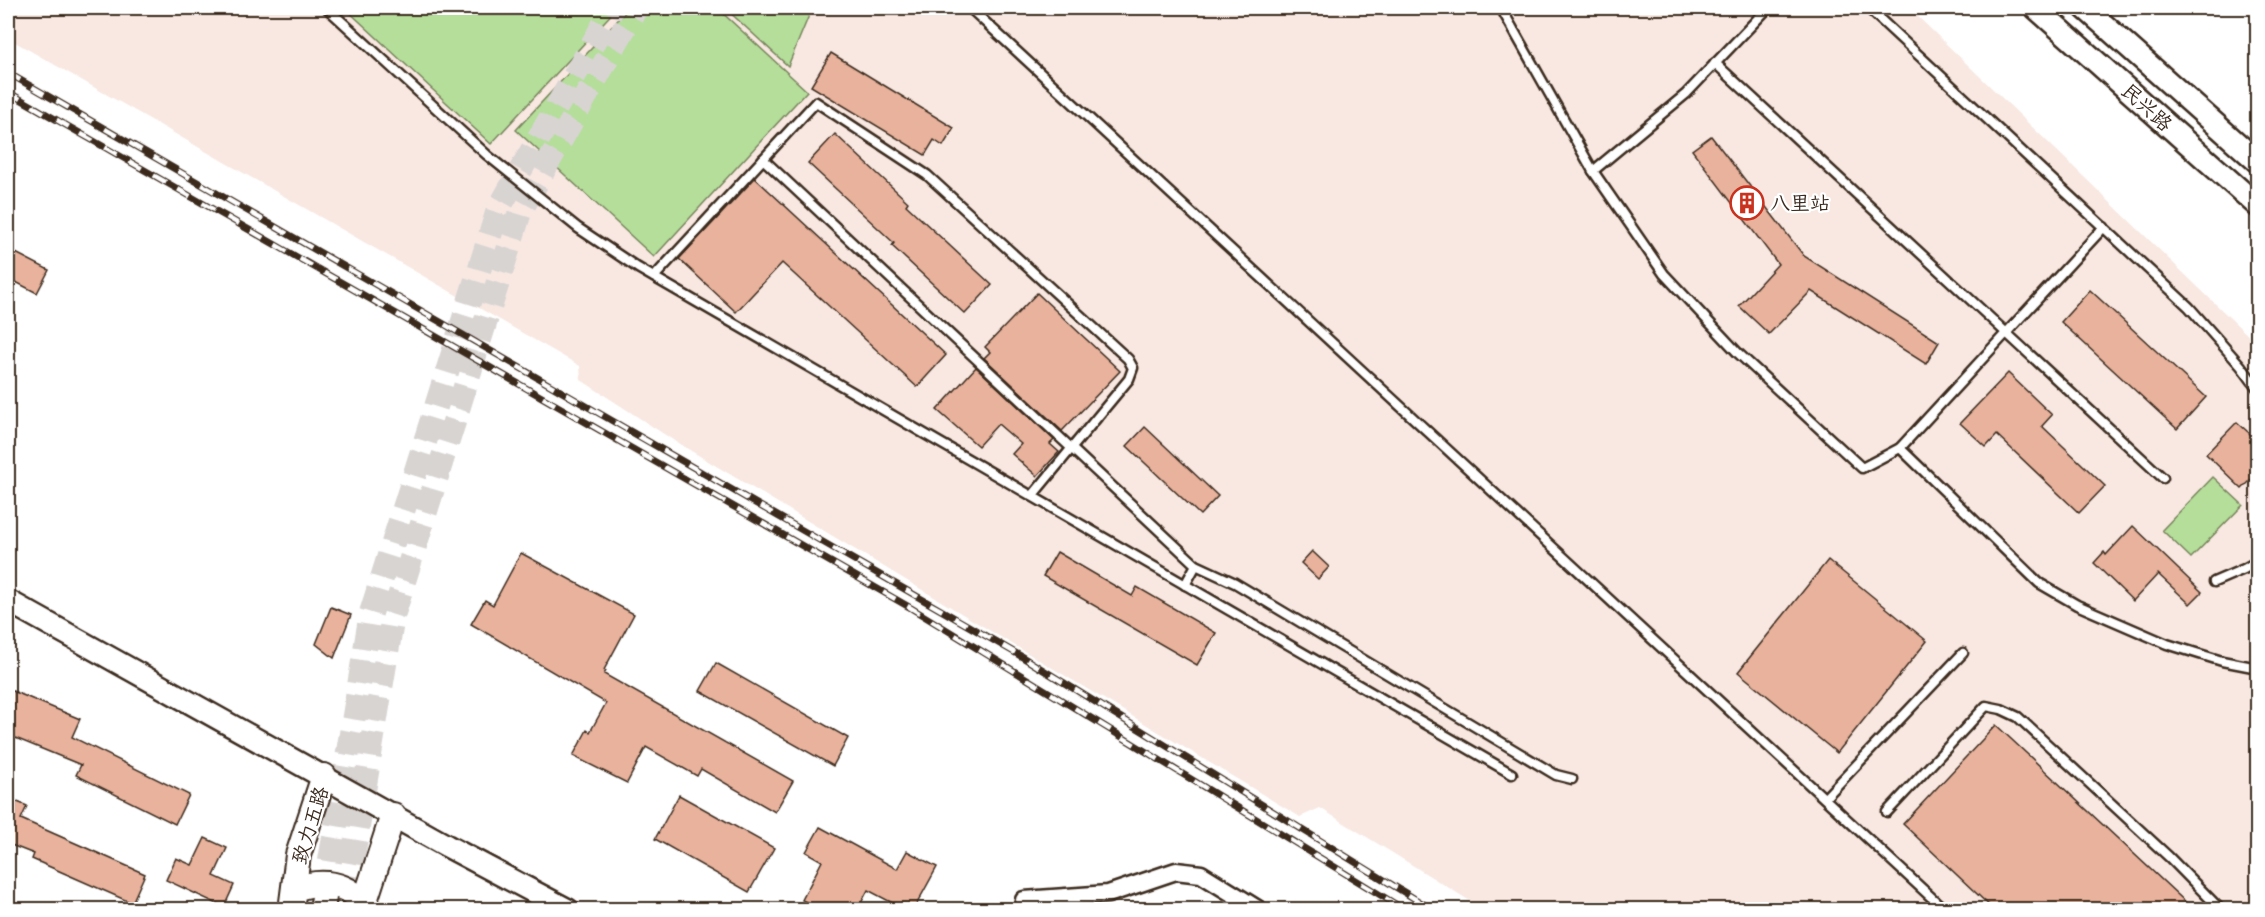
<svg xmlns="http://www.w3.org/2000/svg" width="2265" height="917" font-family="'Indie Flower','LXGW WenKai TC',sans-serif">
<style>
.built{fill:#f8e8e1}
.grass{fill:#b4de9a;stroke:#78845c;stroke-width:1.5}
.building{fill:#e8b29c;stroke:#3b2a1e;stroke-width:1.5}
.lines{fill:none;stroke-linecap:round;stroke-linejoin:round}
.secondary-tunnel{stroke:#d8d4d2;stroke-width:24;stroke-dasharray:24 12;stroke-linecap:butt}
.service-casing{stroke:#3b2a1e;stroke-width:13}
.minor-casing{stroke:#3b2a1e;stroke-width:21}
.tertiary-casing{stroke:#3b2a1e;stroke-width:26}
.secondary-casing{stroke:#3b2a1e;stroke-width:28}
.service{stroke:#fff;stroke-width:8}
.minor{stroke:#fff;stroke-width:16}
.tertiary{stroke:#fff;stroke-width:21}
.secondary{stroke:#fff;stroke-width:24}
.rail-casing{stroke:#3b2a1e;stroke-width:7}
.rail{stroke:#fff;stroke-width:4.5;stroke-dasharray:14;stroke-linecap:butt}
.labels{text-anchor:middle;stroke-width:4.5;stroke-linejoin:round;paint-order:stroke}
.street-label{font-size:20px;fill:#3b2a1e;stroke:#fff}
.poi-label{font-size:20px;fill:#3b2a1e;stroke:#fff;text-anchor:start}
</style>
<rect width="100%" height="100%" fill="#fff"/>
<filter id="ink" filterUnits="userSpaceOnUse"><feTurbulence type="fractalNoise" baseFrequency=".0167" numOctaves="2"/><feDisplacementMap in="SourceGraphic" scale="12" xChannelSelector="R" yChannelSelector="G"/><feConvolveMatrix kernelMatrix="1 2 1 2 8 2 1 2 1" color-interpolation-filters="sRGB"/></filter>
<g filter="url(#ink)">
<path class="built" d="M8,8H1909L2257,344V909H1483L1320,808L1300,817L673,440L581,380L580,366L8,38Z"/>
<g class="grass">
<path d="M345,8H617L491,144Z"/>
<path d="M629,8H717L807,91L654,257L516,130Z"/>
<path d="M725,8H812L788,66Z"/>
<path d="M2213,477L2243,505L2191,558L2162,530Z"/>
</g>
<g class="building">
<path d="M831,53L954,128L943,146L934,140L925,155L811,86Z"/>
<path d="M835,134L908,202L906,205L992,285L965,314L892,246L894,243L808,163Z"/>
<path d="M1711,136L1804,256L1939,342L1926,364L1811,291L1769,334L1739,306L1778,264L1692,150Z"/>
<path d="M755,178L946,355L917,387L782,263L736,312L679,259Z"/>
<path d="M8,249L49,270L37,293L8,278Z"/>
<path d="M2090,290L2206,397L2177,429L2061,322Z"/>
<path d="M1037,293L1120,371L1062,431L984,358L990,352L985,347Z"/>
<path d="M976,367L1054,440L1050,444L1059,452L1037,476L1012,454L1021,444L998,424L978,446L937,410Z"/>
<path d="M2008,373L2052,415L2042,426L2105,486L2079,513L1997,435L1986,447L1960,423Z"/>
<path d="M2237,422L2258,441V473L2242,489L2206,454Z"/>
<path d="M1145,427L1218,496L1200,515L1127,446Z"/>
<path d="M2133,526L2202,592L2190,604L2158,574L2133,601L2094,563L2104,552L2106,555Z"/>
<path d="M1312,551L1329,567L1318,579L1301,563Z"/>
<path d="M1057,552L1132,596L1137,587L1216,633L1197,665L1043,576Z"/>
<path d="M521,553L634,614L604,670L606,671L604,674L793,781L775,812L701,769L697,776L646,747L627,783L573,756L587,730L590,732L606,703L471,624L485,600L493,605Z"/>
<path d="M1828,560L1927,641L1837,753L1738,672Z"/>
<path d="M331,607L351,615L334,658L316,644Z"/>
<path d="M716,663L848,738L833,766L700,691Z"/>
<path d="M8,689L80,719L72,737L189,795L175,824L76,775L81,765L8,735Z"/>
<path d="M1996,725L2193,909H1993L1903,824Z"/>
<path d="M679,795L774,848L749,892L655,839Z"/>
<path d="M8,798L27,806L21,819L145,874L132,903L32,859L34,854L11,845L8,851Z"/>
<path d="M820,827L897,869L907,851L937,867L914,909H904L868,890L858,909H821L802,900L822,861L806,852Z"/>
<path d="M205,838L227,848L214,876L234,885L224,907L166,880L176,858L192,865Z"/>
</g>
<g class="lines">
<g class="secondary-tunnel">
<path d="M324,897L371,613L498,210L613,8"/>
<path d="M346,899L393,616L520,212L636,8"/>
</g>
<defs>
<g id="service">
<path d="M327,8L487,155L578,228L638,268L1512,774"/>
<path d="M970,8L1945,910"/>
<path d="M1501,8L1593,171L1664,274L1738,353L1862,468L1900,448L2104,227"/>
<path d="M1868,8L2189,307L2241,366L2258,389"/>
<path d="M1715,63L2163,478"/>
<path d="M763,159L1196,565L1235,583L1556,775L1572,779"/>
<path d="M1593,171L1686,94L1768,8"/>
<path d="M654,277L816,102L927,175L1128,359L1133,368L1129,379L1032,496"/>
<path d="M1900,448L2039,583L2077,605L2167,644L2222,661L2258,668"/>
<path d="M2214,582L2244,569L2258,561"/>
<path d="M1185,585L1196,565"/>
<path d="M1825,798L1963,653"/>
<path d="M1887,812L1986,706L2001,709L2018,717L2169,857L2221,910"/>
</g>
<path id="minor" d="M1024,900L1108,894L1176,871L1201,874L1259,910"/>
<g id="tertiary">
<path d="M2036,8L2258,206"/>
<path d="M2085,8L2258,162"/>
<path d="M8,601L447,846L568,910"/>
</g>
<g id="secondary">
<path d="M294,889C320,880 343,881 363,902"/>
<path d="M291,910L298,855L324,776"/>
<path d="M322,910L324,897"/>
<path d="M362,910L393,815"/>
</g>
</defs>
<use href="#service" class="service-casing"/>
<use href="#minor" class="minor-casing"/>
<use href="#tertiary" class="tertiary-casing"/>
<use href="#secondary" class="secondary-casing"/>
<use href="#service" class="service"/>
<use href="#minor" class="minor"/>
<use href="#tertiary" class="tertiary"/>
<use href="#secondary" class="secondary"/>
<defs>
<g id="rail">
<path d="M8,73L1019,655L1433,910"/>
<path d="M8,92L911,608L1405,910"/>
</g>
</defs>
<use href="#rail" class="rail-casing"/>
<use href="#rail" class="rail"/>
</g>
</g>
<defs>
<symbol id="building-ring" viewBox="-11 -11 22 22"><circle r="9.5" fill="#fff" stroke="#c8321e" stroke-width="1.5"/><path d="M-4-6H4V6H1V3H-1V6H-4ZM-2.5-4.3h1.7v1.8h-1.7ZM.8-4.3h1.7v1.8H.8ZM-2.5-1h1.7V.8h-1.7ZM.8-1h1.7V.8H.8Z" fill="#c8321e"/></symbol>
</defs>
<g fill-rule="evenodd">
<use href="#building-ring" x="1728" y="184" width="38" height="38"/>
</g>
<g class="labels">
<g class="street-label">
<text transform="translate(2147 107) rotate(42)" y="7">民兴路</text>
<text transform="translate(310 825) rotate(-73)" y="7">致力五路</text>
</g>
<g class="poi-label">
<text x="1770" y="210">八里站</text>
</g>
</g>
<rect width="2265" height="917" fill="none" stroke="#fff" stroke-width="30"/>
<rect x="15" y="15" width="2235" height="887" fill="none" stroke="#3b2a1e" stroke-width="2" filter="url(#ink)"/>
</svg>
